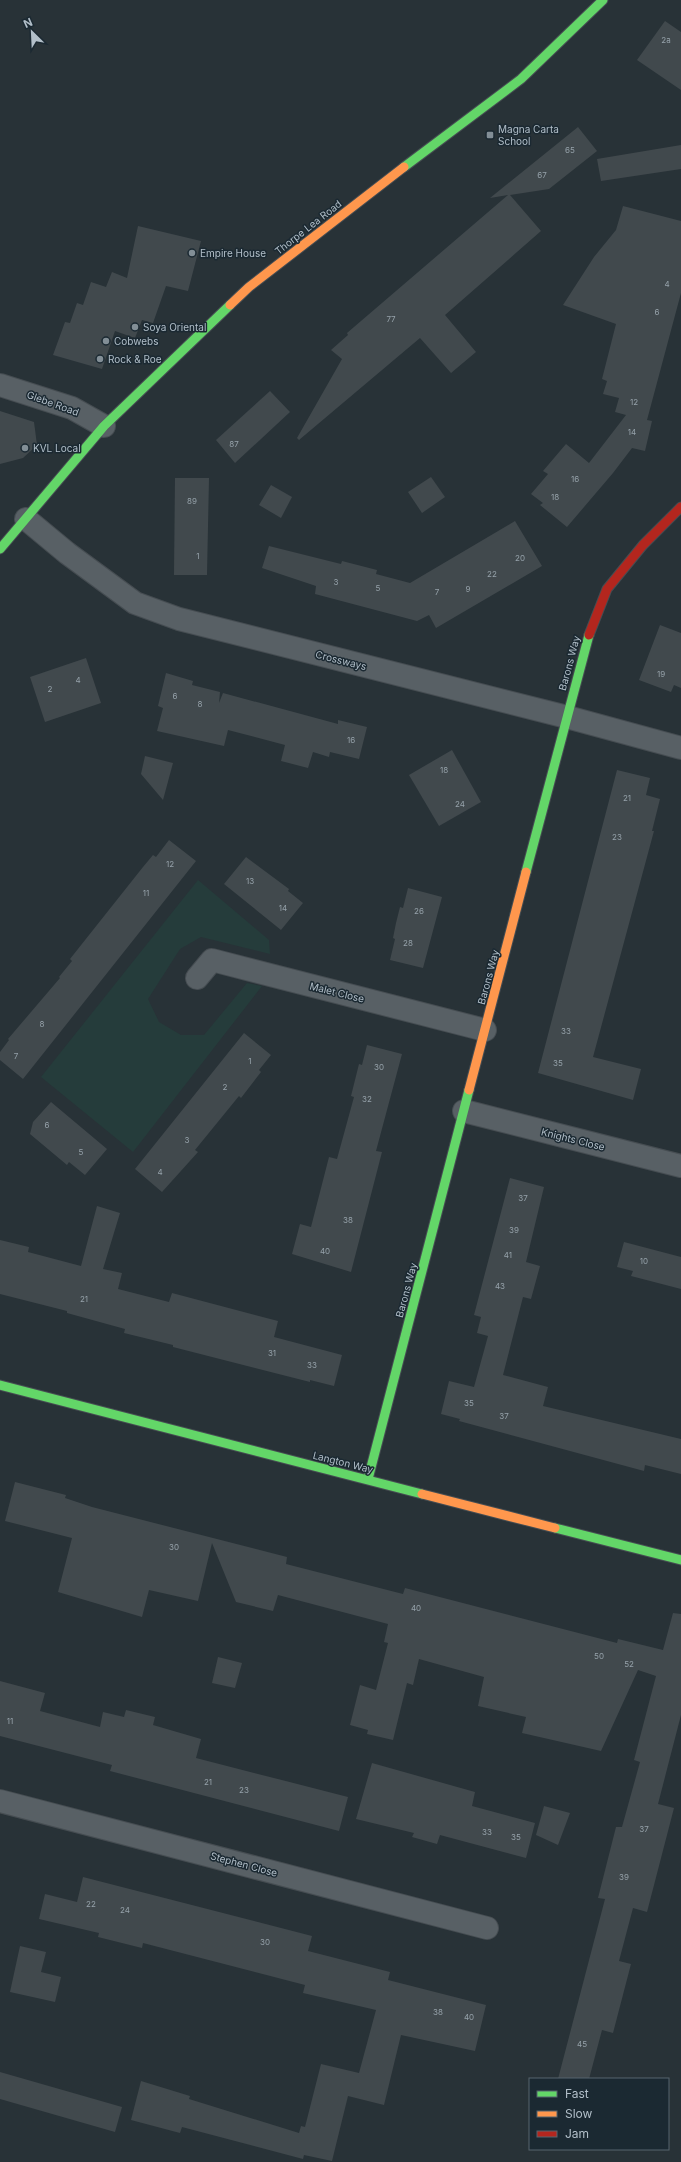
<svg xmlns="http://www.w3.org/2000/svg" width="681" height="2162" font-family="Inter,sans-serif">
<style>
.green{fill:#253c3b}
.building{fill:#41494d}
.lines{fill:none;stroke-linecap:round;stroke-linejoin:round}
.street-casing{stroke:#464d52;stroke-width:24}
.fast-casing{stroke:#464d52;stroke-width:11}
.slow-casing{stroke:#464d52;stroke-width:11}
.jam-casing{stroke:#464d52;stroke-width:11}
.street{stroke:#586065;stroke-width:22}
.fast{stroke:#63d668;stroke-width:9}
.slow{stroke:#ff974d;stroke-width:9}
.jam{stroke:#b3261e;stroke-width:9}
.poi-dot{fill:#828e96;stroke:#1b2932;stroke-width:1.5}
.labels{text-anchor:middle;stroke-width:3;stroke-linejoin:round;paint-order:stroke}
.number-label{font-size:8px;fill:#96a2aa}
.poi-label{font-size:10px;fill:#b2bfc9;stroke:#1b2932;text-anchor:start}
.street-label{font-size:10px;fill:#b2bfc9;stroke:#1b2932}
</style>
<rect width="100%" height="100%" fill="#283237"/>
<path class="green" d="M198,880L269,940L270,954L201,937L180,949L148,999L159,1022L181,1035H204L247,983L262,986L133,1152L41,1077Z"/>
<g class="building">
<path d="M665,21L681,32V90L637,60Z"/>
<path d="M578,127L597,151L549,189L510,195L541,231L445,315L476,352L451,373L420,338L299,440L297,438L342,359L331,350L348,335L347,333L508,195L490,198Z"/>
<path d="M681,145V169L601,181L597,159Z"/>
<path d="M623,206L681,221V293L647,420L652,421L645,451L632,448L613,473L567,527L540,505L543,503L531,494L548,474L543,471L566,444L589,463L626,415L615,412L619,398L603,394L607,381L602,379L616,324L563,305L594,257L616,230Z"/>
<path d="M138,226L201,241L188,291L166,286L153,323L142,320L135,338L115,331L102,369L53,355L65,322L70,323L77,303L83,305L91,282L106,287L112,272L127,278Z"/>
<path d="M270,391L290,412L235,463L216,440Z"/>
<path d="M0,411L34,422L37,445L23,458L0,464Z"/>
<path d="M431,477L445,497L422,513L408,492Z"/>
<path d="M175,478H209L207,575H174Z"/>
<path d="M271,485L292,497L281,518L259,505Z"/>
<path d="M515,521L542,566L436,628L429,615L417,621L315,594L316,586L262,568L269,546L341,564L342,561L377,570L376,574L410,583Z"/>
<path d="M660,625L681,633V688L674,685L671,692L639,680Z"/>
<path d="M86,658L101,703L45,722L30,677Z"/>
<path d="M166,673L193,681L192,685L220,692L219,703L223,693L338,724V720L367,727L359,759L330,752L329,757L313,752L308,768L281,761L285,745L228,730L224,746L157,731L163,708L158,706Z"/>
<path d="M452,750L481,802L439,826L409,775Z"/>
<path d="M145,756L173,763L163,800L141,774Z"/>
<path d="M617,770L650,778L646,795L660,799L652,831H654L593,1057L641,1069L633,1100L538,1073Z"/>
<path d="M169,840L196,861L23,1079L0,1060V1052L9,1040L8,1039L60,978L59,977L72,961L70,959L143,867L153,855L156,857Z"/>
<path d="M246,857L289,889L288,891L303,903L281,930L224,884Z"/>
<path d="M408,888L442,897L423,968L390,960L395,939L393,938L396,923L400,907L403,908Z"/>
<path d="M244,1033L271,1055L259,1070L261,1072L241,1098L239,1096L195,1150L198,1152L162,1192L135,1169Z"/>
<path d="M367,1045L402,1054L376,1151L382,1152L351,1272L292,1254L300,1224L311,1227L329,1157L337,1159L354,1097L351,1096L359,1064L362,1065Z"/>
<path d="M51,1102L107,1149L85,1175L69,1162L67,1165L30,1134L33,1122Z"/>
<path d="M510,1178L544,1187L526,1262L540,1266L531,1299L523,1297L503,1375L548,1387L543,1406L681,1439V1474L645,1465L644,1471L459,1421L460,1419L441,1414L449,1381L474,1387L488,1336L477,1333L481,1317L474,1315Z"/>
<path d="M97,1206L120,1213L103,1269L122,1273L118,1289L169,1302L172,1293L278,1321L274,1337L342,1355L334,1386L310,1380V1382L173,1347V1345L124,1333L125,1329L67,1313V1311L0,1294V1240L29,1247L28,1252L81,1266Z"/>
<path d="M624,1242L681,1257V1289L631,1276L633,1271L617,1267Z"/>
<path d="M15,1482L66,1495L65,1498L92,1507L287,1557L286,1564L403,1594L405,1588L617,1643L618,1639L663,1650L673,1613L681,1614V1715L658,1804L674,1808L647,1912L633,1908L619,1961L631,1964L613,2033L602,2030L589,2079H558L605,1899L598,1898L616,1827H622L640,1762L634,1760L656,1676L638,1670L601,1751L522,1733L526,1717L478,1706L484,1677L419,1659L413,1685L407,1683L393,1740L367,1734L368,1730L350,1725L360,1685L376,1690L388,1643L384,1642L388,1624L278,1595L273,1611L236,1602L212,1543L198,1601L149,1590L142,1617L58,1592L72,1538L5,1521Z"/>
<path d="M218,1657L242,1663L235,1688L212,1683Z"/>
<path d="M0,1681L45,1693L40,1711L100,1727L103,1712L124,1717L126,1710L155,1717L153,1725L201,1739L196,1758L348,1797L339,1831L110,1771L112,1765L0,1736Z"/>
<path d="M372,1763L475,1792L472,1806L535,1823L526,1858L440,1835L437,1844L412,1837L414,1833L356,1819Z"/>
<path d="M544,1806L570,1813L558,1845L536,1835Z"/>
<path d="M83,1877L312,1936L308,1951L390,1972L388,1980L486,2005L475,2051L401,2035L384,2105L348,2096L332,2161L304,2155L303,2159L182,2127L180,2133L131,2120L141,2081L190,2096L189,2099L299,2133L301,2126L305,2127L321,2064L359,2073L376,2010L303,1993L305,1985L143,1943L142,1948L98,1937L99,1933L39,1919L45,1894L77,1902Z"/>
<path d="M20,1946L46,1952L41,1972L61,1977L55,2002L10,1992Z"/>
<path d="M0,2072L122,2107L115,2132L0,2099Z"/>
</g>
<g class="lines">
<defs>
<g id="street">
<path d="M0,385L72,408L104,426"/>
<path d="M26,519L67,553L135,603L179,619L567,717L681,748"/>
<path d="M197,978L212,960L485,1030"/>
<path d="M464,1111L681,1166"/>
<path d="M0,1801L487,1928"/>
</g>
<g id="fast">
<path d="M404,167L521,79L603,0"/>
<path d="M0,549L104,426L230,305"/>
<path d="M526,872L589,635"/>
<path d="M0,1385L422,1494"/>
<path d="M368,1479L469,1090"/>
<path d="M555,1528L681,1560"/>
</g>
<g id="slow">
<path d="M230,305L249,287L404,167"/>
<path d="M469,1090L526,872"/>
<path d="M422,1494L555,1528"/>
</g>
<path id="jam" d="M589,635L607,589L643,545L681,507"/>
</defs>
<use href="#street" class="street-casing"/>
<use href="#fast" class="fast-casing"/>
<use href="#slow" class="slow-casing"/>
<use href="#jam" class="jam-casing"/>
<use href="#street" class="street"/>
<use href="#fast" class="fast"/>
<use href="#slow" class="slow"/>
<use href="#jam" class="jam"/>
</g>
<g class="poi-dot">
<rect x="486" y="131" width="8" height="8" rx="2"/>
<circle cx="192" cy="253" r="4"/>
<circle cx="135" cy="327" r="4"/>
<circle cx="106" cy="341" r="4"/>
<circle cx="100" cy="359" r="4"/>
<circle cx="25" cy="448" r="4"/>
</g>
<g class="labels">
<g class="number-label">
<text x="666" y="43">2a</text>
<text x="570" y="153">65</text>
<text x="542" y="178">67</text>
<text x="667" y="287">4</text>
<text x="657" y="315">6</text>
<text x="391" y="322">77</text>
<text x="634" y="405">12</text>
<text x="632" y="435">14</text>
<text x="234" y="447">87</text>
<text x="575" y="482">16</text>
<text x="555" y="500">18</text>
<text x="192" y="504">89</text>
<text x="198" y="559">1</text>
<text x="520" y="561">20</text>
<text x="492" y="577">22</text>
<text x="336" y="585">3</text>
<text x="378" y="591">5</text>
<text x="468" y="592">9</text>
<text x="437" y="595">7</text>
<text x="661" y="677">19</text>
<text x="78" y="683">4</text>
<text x="50" y="692">2</text>
<text x="175" y="699">6</text>
<text x="200" y="707">8</text>
<text x="351" y="743">16</text>
<text x="444" y="773">18</text>
<text x="627" y="801">21</text>
<text x="460" y="807">24</text>
<text x="617" y="840">23</text>
<text x="170" y="867">12</text>
<text x="250" y="884">13</text>
<text x="146" y="896">11</text>
<text x="283" y="911">14</text>
<text x="419" y="914">26</text>
<text x="408" y="946">28</text>
<text x="42" y="1027">8</text>
<text x="566" y="1034">33</text>
<text x="16" y="1059">7</text>
<text x="250" y="1064">1</text>
<text x="558" y="1066">35</text>
<text x="379" y="1070">30</text>
<text x="225" y="1090">2</text>
<text x="367" y="1102">32</text>
<text x="47" y="1128">6</text>
<text x="187" y="1143">3</text>
<text x="81" y="1155">5</text>
<text x="160" y="1175">4</text>
<text x="523" y="1201">37</text>
<text x="348" y="1223">38</text>
<text x="514" y="1233">39</text>
<text x="325" y="1254">40</text>
<text x="508" y="1258">41</text>
<text x="644" y="1264">10</text>
<text x="500" y="1289">43</text>
<text x="84" y="1302">21</text>
<text x="272" y="1356">31</text>
<text x="312" y="1368">33</text>
<text x="469" y="1406">35</text>
<text x="504" y="1419">37</text>
<text x="174" y="1550">30</text>
<text x="416" y="1611">40</text>
<text x="599" y="1659">50</text>
<text x="629" y="1667">52</text>
<text x="10" y="1724">11</text>
<text x="208" y="1785">21</text>
<text x="244" y="1793">23</text>
<text x="644" y="1832">37</text>
<text x="487" y="1835">33</text>
<text x="516" y="1840">35</text>
<text x="624" y="1880">39</text>
<text x="91" y="1907">22</text>
<text x="125" y="1913">24</text>
<text x="265" y="1945">30</text>
<text x="438" y="2015">38</text>
<text x="469" y="2020">40</text>
<text x="582" y="2047">45</text>
</g>
<g class="poi-label">
<text x="498" y="133">Magna Carta<tspan x="498" dy="12">School</tspan></text>
<text x="200" y="257">Empire House</text>
<text x="143" y="331">Soya Oriental</text>
<text x="114" y="345">Cobwebs</text>
<text x="108" y="363">Rock &amp; Roe</text>
<text x="33" y="452">KVL Local</text>
</g>
<g class="street-label">
<text transform="translate(308 227) rotate(-38)" y="4">Thorpe Lea Road</text>
<text transform="translate(53 403) rotate(20)" y="4">Glebe Road</text>
<text transform="translate(341 660) rotate(14)" y="4">Crossways</text>
<text transform="translate(569 663) rotate(-75)" y="4">Barons Way</text>
<text transform="translate(488 977) rotate(-75)" y="4">Barons Way</text>
<text transform="translate(337 992) rotate(14)" y="4">Malet Close</text>
<text transform="translate(573 1139) rotate(14)" y="4">Knights Close</text>
<text transform="translate(406 1290) rotate(-75)" y="4">Barons Way</text>
<text transform="translate(343 1462) rotate(14)" y="4">Langton Way</text>
<text transform="translate(244 1864) rotate(15)" y="4">Stephen Close</text>
</g>
</g>
<rect x="529" y="2078" width="140" height="72" fill="#1b2932" stroke="#57656e"/>
<rect x="537" y="2091" width="20" height="6" fill="#63d668" stroke="#57656e"/>
<text x="565" y="2098" font-size="12" fill="#b2bfc9">Fast</text>
<rect x="537" y="2111" width="20" height="6" fill="#ff974d" stroke="#57656e"/>
<text x="565" y="2118" font-size="12" fill="#b2bfc9">Slow</text>
<rect x="537" y="2131" width="20" height="6" fill="#b3261e" stroke="#57656e"/>
<text x="565" y="2138" font-size="12" fill="#b2bfc9">Jam</text>
<g transform="translate(32 32) rotate(336)" stroke="#1b2932" stroke-width="3" paint-order="stroke">
<path d="M0-3L7 15L0 10L-7 15Z" fill="#b2bfc9"/>
<text y="-6" font-size="11" font-weight="bold" text-anchor="middle" fill="#b2bfc9">N</text>
</g>
</svg>
